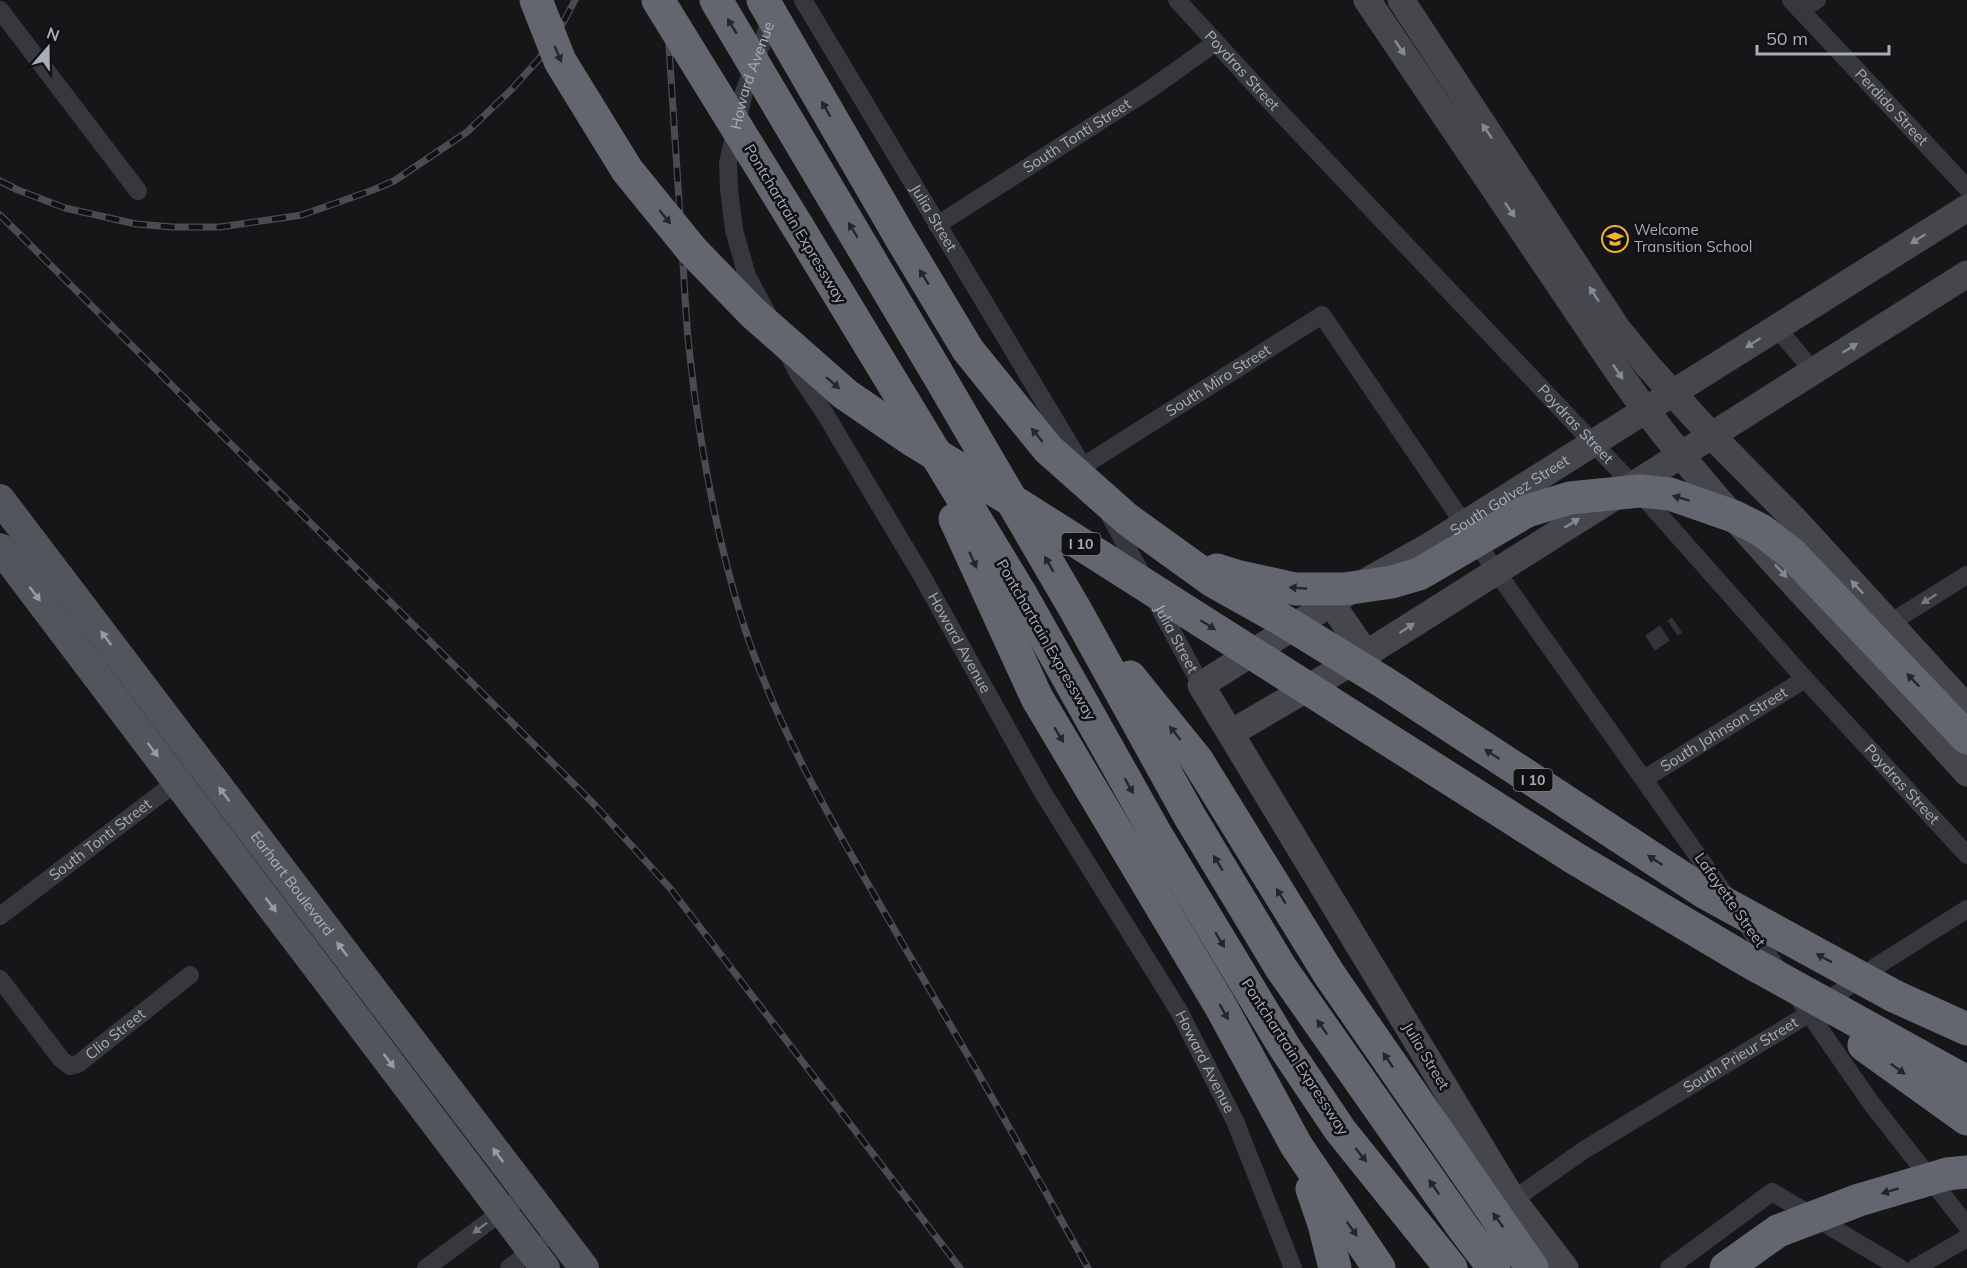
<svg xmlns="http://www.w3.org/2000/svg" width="1967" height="1268" font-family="Mulish,sans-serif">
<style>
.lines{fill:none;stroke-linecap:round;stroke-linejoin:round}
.street-tunnel{stroke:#333438;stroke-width:18;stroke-dasharray:18 9;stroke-linecap:butt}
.street{stroke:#37383d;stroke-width:18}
.secondary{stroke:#45474d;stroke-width:27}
.primary{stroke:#53555c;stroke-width:30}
.highway{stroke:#63666e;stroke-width:33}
.rail-casing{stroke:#4a4c52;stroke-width:7}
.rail{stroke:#111113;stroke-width:4.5;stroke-dasharray:14;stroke-linecap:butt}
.highway-bridge{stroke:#63666e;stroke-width:33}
.oneway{fill:#26262a}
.oneway2{fill:#858993}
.oneway3{fill:#979ba6}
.oneway4{fill:#757881}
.labels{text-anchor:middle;stroke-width:5;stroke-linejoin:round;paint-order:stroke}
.shield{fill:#111113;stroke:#7b7e86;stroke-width:1.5}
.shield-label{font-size:14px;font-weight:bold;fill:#a8adb8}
.street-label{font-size:15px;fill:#a8adb8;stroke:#111113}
.poi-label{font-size:15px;fill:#a8adb8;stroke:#111113;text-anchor:start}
</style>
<rect width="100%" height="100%" fill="#161618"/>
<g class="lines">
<path class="street-tunnel" d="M1650,643L1677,625"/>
<g class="street">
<path id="s1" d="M803,0L1085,470"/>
<path id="s2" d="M1177,0L1277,109L1633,485L1805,679L1967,855"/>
<path id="s3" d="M1791,0L1967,188"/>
<path d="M0,10L138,191"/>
<path d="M1800,10L1817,0"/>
<path id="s4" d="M937,225L1149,90L1215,43"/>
<path id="s5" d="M767,313L747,276L734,230L729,189L728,163L744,92L773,13"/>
<path d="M1777,328L1813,371"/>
<path id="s6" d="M788,354L799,375L824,412L922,576L1042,791L1179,1011L1235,1121L1293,1268"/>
<path id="s7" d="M1083,466L1322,315L1496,571L1729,900"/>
<path id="s8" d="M1108,512L1201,685"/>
<path d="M1882,628L1967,575"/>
<path id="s9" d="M1644,779L1805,679"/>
<path id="s10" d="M0,916L183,777"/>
<path d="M1745,922L1779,971"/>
<path id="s11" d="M0,979L61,1059L70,1066L78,1064L190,975"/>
<path d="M1797,996L1871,1103L1967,1226"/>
<path id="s12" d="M1513,1200L1584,1150L1810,1013L1883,962L1967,909"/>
<path d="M426,1268L527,1193"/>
<path d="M509,1268L539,1245"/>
<path d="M1669,1268L1772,1192L1900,1268"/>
<path d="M1915,1268L1967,1238"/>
</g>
<g class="secondary">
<path d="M1367,0L1614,366C1685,469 1769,557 1853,648C1891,689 1929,731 1967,773"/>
<path d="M1401,0L1617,328L1648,366L1712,436L1797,522L1967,708"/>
<path d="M1331,603L1366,654"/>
<path d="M1231,733L1366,654L1967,274"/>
<path id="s13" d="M1565,1268L1513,1200L1201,685L1358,586L1431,545L1967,208"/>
</g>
<g class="primary">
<path id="s14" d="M0,499L584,1268"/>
<path d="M0,548L545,1268"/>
</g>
<g class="highway">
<path d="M798,227L1022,596L1157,836L1285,1048L1340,1130L1451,1268"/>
<path d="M936,371L1075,609L1190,817L1281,968L1464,1229L1494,1268"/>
<path d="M955,519L1037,698L1221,1007L1296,1145L1379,1268"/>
<path d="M1130,677L1197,760L1329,974L1532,1268"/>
<path d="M1894,996L1967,1029"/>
<path d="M1312,1189L1324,1224L1335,1268"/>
</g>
<defs>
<g id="rail">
<path d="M666,0C671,77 676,155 681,232C684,271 685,310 689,348C699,442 715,533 743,623C779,736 842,839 901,941C965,1049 1027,1158 1088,1268"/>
<path d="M0,181L18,190L65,208L136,224L173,227H220L302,215L373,190L394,181L467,132L511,90L539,59L564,21L575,0"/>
<path d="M0,215L592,802L670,888L960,1268"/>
</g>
</defs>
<use href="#rail" class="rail-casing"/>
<use href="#rail" class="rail"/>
<g class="highway-bridge">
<path d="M536,0L560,61L627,170L692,250L753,313L845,394L912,440L1024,508L1576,859L1748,961L1967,1082"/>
<path d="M658,0L798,227"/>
<path d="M716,0L936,371"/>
<path d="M763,0L902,240L968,350L1048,449L1127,519L1213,581L1279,618L1385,683L1704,892L1894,996"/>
<path d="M1217,570L1236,576L1295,589H1344L1392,582L1419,574L1527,511L1570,498L1640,491L1670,494L1733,516L1761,530L1792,554L1967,738"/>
<path d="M1864,1045L1967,1119"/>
<path d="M1726,1268L1778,1231L1859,1200L1947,1174L1967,1172"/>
</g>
</g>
<defs><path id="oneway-solid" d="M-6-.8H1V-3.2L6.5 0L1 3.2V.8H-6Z" transform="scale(1.5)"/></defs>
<g class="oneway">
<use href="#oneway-solid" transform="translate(732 26) rotate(-121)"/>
<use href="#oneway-solid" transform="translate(558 54) rotate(67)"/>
<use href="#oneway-solid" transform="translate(826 109) rotate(-120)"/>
<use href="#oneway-solid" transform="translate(665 217) rotate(51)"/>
<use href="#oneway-solid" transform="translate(853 230) rotate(-121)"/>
<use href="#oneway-solid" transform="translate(924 277) rotate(-121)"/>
<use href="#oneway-solid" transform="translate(833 383) rotate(41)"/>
<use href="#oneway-solid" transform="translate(1037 435) rotate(-129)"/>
<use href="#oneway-solid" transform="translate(1681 498) rotate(-163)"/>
<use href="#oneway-solid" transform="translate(973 560) rotate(66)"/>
<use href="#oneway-solid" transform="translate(1049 564) rotate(-120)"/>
<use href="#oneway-solid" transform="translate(1298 588) rotate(-175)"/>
<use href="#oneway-solid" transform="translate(1208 625) rotate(32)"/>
<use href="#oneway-solid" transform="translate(1913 680) rotate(-134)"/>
<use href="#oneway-solid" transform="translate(1175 733) rotate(-129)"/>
<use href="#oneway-solid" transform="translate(1059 735) rotate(59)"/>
<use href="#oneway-solid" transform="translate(1492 754) rotate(-147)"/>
<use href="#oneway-solid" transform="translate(1129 786) rotate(61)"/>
<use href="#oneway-solid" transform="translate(1655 860) rotate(-147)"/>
<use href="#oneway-solid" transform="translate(1218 863) rotate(-121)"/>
<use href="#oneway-solid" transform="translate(1281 896) rotate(-122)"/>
<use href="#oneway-solid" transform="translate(1220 940) rotate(59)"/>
<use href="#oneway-solid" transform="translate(1824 958) rotate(-151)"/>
<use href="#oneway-solid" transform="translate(1224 1012) rotate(61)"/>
<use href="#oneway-solid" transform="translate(1322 1027) rotate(-125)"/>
<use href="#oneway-solid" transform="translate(1388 1060) rotate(-124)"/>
<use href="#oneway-solid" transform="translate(1898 1069) rotate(36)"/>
<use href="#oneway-solid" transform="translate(1361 1155) rotate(51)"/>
<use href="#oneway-solid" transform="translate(1434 1187) rotate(-125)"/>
<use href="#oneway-solid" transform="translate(1890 1191) rotate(164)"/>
<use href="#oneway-solid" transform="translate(1498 1220) rotate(-126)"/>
<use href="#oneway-solid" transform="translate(1352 1229) rotate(55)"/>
</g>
<g class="oneway2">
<use href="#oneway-solid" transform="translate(1400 48) rotate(56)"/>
<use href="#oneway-solid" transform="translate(1487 131) rotate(-124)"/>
<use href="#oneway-solid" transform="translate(1510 210) rotate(56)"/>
<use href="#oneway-solid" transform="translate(1918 239) rotate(148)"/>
<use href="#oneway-solid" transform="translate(1594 294) rotate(-123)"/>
<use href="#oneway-solid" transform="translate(1753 343) rotate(147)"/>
<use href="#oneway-solid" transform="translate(1850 348) rotate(-32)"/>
<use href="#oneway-solid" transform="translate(1618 372) rotate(56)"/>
<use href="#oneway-solid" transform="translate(1572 523) rotate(-32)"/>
<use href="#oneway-solid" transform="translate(1781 571) rotate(47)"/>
<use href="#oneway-solid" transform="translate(1857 587) rotate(-133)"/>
<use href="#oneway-solid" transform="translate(1407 628) rotate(-33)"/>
</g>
<g class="oneway3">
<use href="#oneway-solid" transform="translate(35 594) rotate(53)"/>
<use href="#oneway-solid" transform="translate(106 638) rotate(-127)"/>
<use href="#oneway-solid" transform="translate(153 750) rotate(53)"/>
<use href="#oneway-solid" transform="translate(224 794) rotate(-127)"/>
<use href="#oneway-solid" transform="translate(271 905) rotate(53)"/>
<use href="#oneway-solid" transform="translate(342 949) rotate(-127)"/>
<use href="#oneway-solid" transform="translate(389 1061) rotate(53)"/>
<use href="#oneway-solid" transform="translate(498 1155) rotate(-127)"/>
</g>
<g class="oneway4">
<use href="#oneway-solid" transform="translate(1929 599) rotate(148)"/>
<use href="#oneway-solid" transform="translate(480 1228) rotate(143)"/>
</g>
<defs>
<symbol id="school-ring" viewBox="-11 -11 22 22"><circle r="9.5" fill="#111113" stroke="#f2b134" stroke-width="1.5"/><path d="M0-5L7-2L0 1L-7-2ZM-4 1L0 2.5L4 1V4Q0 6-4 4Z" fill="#f2b134"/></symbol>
</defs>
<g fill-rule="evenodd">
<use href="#school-ring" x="1600" y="224" width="30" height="30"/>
</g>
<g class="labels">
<g class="shield">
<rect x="1061.5" y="533" width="39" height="22" rx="4.5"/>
<rect x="1513.5" y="769" width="39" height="22" rx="4.5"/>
</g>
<g class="shield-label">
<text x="1081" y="549">I 10</text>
<text x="1533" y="785">I 10</text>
</g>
<g class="street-label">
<text dy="5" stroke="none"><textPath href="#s2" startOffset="96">Poydras Street</textPath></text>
<text dy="5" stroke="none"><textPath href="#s5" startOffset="248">Howard Avenue</textPath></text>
<text dy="5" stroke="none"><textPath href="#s3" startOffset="147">Perdido Street</textPath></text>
<text dy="5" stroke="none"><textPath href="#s4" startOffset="166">South Tonti Street</textPath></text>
<text dy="5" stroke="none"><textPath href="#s1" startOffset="254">Julia Street</textPath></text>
<text transform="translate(795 224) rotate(59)" y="5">Pontchartrain Expressway</text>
<text dy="5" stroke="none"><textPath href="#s7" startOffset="160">South Miro Street</textPath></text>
<text dy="5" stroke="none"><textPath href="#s2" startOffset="582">Poydras Street</textPath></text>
<text dy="5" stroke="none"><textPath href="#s13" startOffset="1050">South Galvez Street</textPath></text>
<text dy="5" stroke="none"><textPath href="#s8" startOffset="144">Julia Street</textPath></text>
<text transform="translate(1046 640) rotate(60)" y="5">Pontchartrain Expressway</text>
<text dy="5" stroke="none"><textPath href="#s6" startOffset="336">Howard Avenue</textPath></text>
<text dy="5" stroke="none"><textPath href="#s9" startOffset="94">South Johnson Street</textPath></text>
<text dy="5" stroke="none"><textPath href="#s2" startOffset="1068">Poydras Street</textPath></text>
<text dy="5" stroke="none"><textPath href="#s10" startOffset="126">South Tonti Street</textPath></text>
<text dy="5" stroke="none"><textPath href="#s14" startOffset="483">Earhart Boulevard</textPath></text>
<text transform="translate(1730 900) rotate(55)" y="5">Lafayette Street</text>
<text dy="5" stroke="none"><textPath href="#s11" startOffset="168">Clio Street</textPath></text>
<text dy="5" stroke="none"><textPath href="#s12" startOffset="270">South Prieur Street</textPath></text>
<text transform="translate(1426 1056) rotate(59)" y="5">Julia Street</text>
<text transform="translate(1295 1057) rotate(57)" y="5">Pontchartrain Expressway</text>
<text dy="5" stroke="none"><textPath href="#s6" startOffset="822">Howard Avenue</textPath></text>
</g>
<g class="poi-label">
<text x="1634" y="235">Welcome<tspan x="1634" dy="17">Transition School</tspan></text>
</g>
</g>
<g transform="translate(48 48) rotate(20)" stroke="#111113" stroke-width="4.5" paint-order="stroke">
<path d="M0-4.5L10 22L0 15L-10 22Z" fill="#a8adb8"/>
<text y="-9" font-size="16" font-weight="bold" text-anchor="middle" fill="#a8adb8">N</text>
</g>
<path d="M1757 45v9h132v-9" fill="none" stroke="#a8adb8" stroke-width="3"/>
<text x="1766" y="45" font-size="18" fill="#a8adb8" stroke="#111113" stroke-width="4.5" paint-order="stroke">50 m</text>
</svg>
